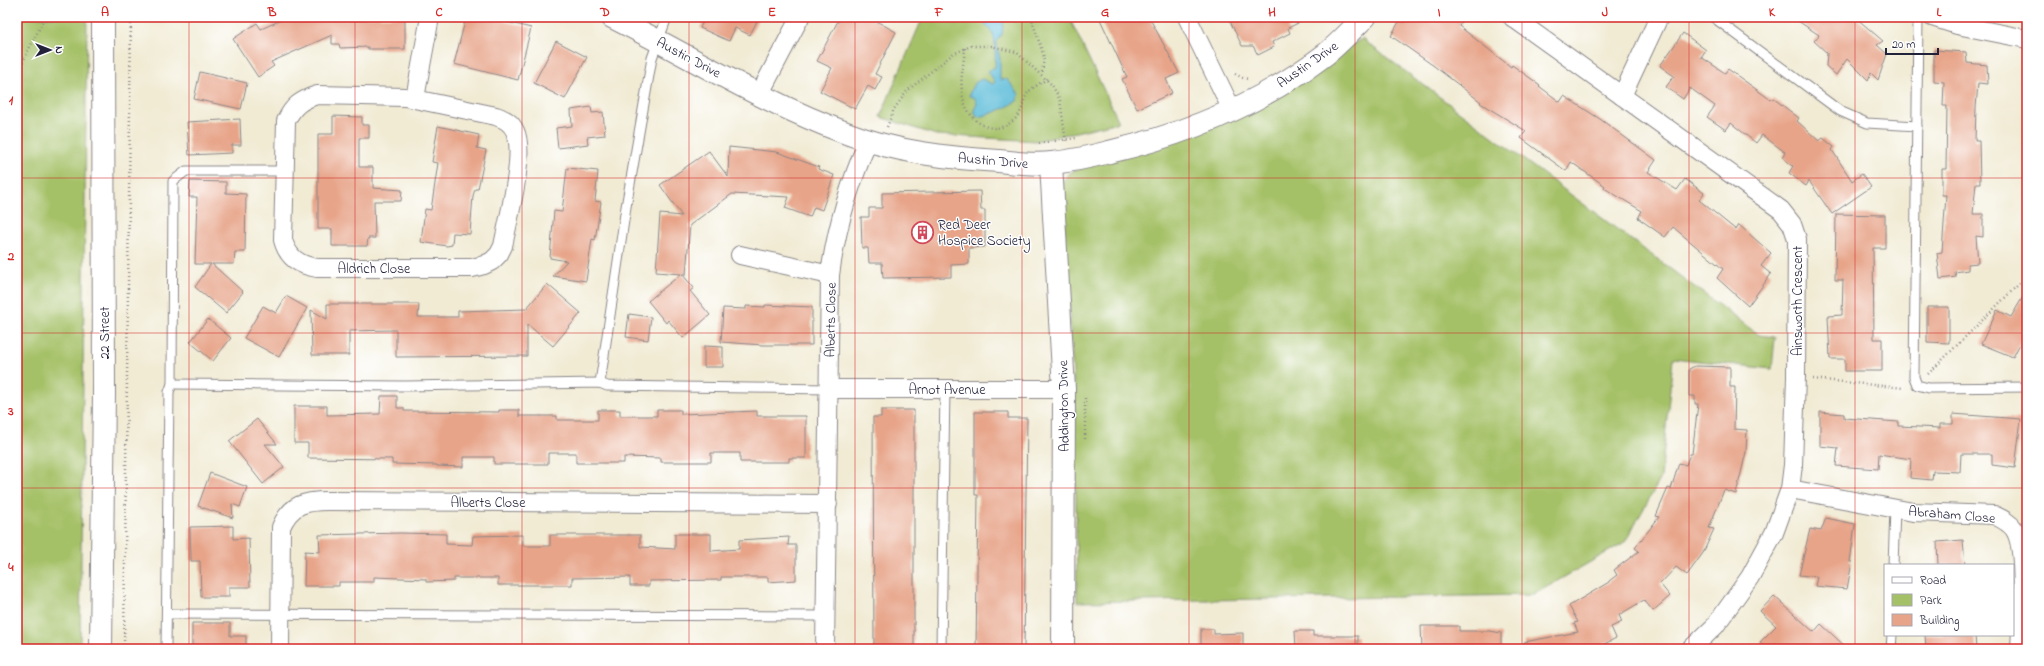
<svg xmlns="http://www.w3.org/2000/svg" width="2044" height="666" font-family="'Indie Flower',sans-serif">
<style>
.green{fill:#a5c168;stroke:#647252}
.water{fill:#5abbd8;stroke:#3e6e8a}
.building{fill:#e7a489}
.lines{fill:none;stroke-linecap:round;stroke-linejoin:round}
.lane-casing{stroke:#8a8688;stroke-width:11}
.street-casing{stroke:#8a8688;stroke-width:20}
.secondary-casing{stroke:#8a8688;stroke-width:24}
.path{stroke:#8a8688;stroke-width:2.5;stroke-dasharray:1 3;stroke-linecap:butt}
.lane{stroke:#fff;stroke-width:9}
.street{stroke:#fff;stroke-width:18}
.secondary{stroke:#fff;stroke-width:22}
.grid{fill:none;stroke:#d62828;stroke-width:1;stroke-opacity:0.55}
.labels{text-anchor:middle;stroke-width:3;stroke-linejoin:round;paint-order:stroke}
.street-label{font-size:14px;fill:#22223b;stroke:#fff}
.poi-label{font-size:14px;fill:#22223b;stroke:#fff;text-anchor:start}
.neatline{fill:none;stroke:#d62828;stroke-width:1.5}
.grid-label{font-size:13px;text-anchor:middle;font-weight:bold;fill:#d62828}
</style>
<rect width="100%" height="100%" fill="#fff"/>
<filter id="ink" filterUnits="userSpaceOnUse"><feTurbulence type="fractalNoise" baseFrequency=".025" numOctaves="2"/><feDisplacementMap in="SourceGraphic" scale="8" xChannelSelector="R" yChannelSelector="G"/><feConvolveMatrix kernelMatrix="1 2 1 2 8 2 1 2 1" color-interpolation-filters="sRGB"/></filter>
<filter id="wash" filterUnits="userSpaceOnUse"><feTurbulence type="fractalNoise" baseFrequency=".012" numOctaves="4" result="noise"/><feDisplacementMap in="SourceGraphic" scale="16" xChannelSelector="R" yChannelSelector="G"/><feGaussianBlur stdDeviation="0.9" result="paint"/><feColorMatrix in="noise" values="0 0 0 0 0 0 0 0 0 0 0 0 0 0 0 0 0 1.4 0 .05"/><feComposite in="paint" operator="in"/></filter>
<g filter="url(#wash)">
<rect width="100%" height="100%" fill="#f1ebd4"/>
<g class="green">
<path d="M17,17H87L80,649H17Z"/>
<path d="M923,17H1069L1119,122L1037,141L936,135L880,117Z"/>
<path d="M1362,39L1759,335L1775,337L1772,369L1673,358L1661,478L1625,542L1533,595L1077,602L1075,411L1062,182L1071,172L1115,154L1296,73Z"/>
</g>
<path class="water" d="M979,17H1004L1002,34L996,42L1000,59V80L1007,79L1019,94L1017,101C1006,108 990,115 977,117L974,110L977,104L975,98L969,96C971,87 974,82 982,79L993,84L995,82L988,71L995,67C996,63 995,39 993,35C990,28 983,24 979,17Z"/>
<g id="blocks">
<g class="building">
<path d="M288,17H405V49H368V47L340,48L339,44H332V35L271,62L274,66L258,77L233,39L257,23L261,29Z"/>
<path d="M466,17H487L531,28L518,80L454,64Z"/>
<path d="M705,17H759L750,35L735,28L729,41L700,28Z"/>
<path d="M840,17H869L896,32L875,74L882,77L875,90L868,86L855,109L820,91L832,68L817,61Z"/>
<path d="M1099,17H1149L1179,73L1166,79L1172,93L1137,109L1122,79L1127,77Z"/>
<path d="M1228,17H1310L1288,28L1290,33L1272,42L1274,47L1258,55L1253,46H1242Z"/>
<path d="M1407,17H1455L1462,22L1459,26L1511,67L1512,65L1540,85L1539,86L1560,102L1564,96L1600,119L1656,160L1648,172L1677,190L1685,179L1704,193L1699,200L1736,230L1739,225L1771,253L1761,266L1771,274L1748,306L1717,278L1723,269L1673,227L1665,237L1638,218L1642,211L1604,188L1605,186L1571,162L1566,171L1521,138L1526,131L1480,103L1481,102L1434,66L1391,36L1400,20L1404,22Z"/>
<path d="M1792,17H1855L1883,41L1877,45L1887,54L1878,80L1871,73L1868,80L1847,59L1836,75L1826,66L1827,53L1814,41L1819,35Z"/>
<path d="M1683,33L1706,50L1701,57L1725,73L1728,69L1771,100L1773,98L1799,118L1797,121L1819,141L1823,138L1834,147L1832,150L1852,181L1862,174L1871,187L1832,214L1809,181L1806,186L1789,173L1793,166L1782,157L1785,152L1762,135L1756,143L1731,123L1726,130L1707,117L1715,106L1690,88L1683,99L1666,87L1674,76L1660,66Z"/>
<path d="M556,41L587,57L565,99L534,83Z"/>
<path d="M1934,50L1966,52L1967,63L1987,65L1988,84L1978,83L1976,108L1975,141H1979L1980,183H1976L1973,214H1983V237L1976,236L1978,263L1968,264V270L1955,272L1956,277L1940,279L1937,253L1942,252L1946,195H1942V169H1946L1947,106H1943L1944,82L1934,81Z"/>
<path d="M200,72L247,83L241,109L194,99Z"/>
<path d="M591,107L592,113L603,112L605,135L587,137L588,144L558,148L556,128L572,126L571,110Z"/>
<path d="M333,116L362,117V125H369V138H359V167H373V188L402,190L401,201H374L375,238H368L367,246H332V229H318V134H333Z"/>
<path d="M240,119L241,145H232V153L189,155L187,122Z"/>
<path d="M438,126L479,135L477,148L486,150L478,189H475L473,196L470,234L453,233L452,245L447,246L421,242L425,209L431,210L438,163L432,162Z"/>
<path d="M729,147L777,152L819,167L818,169L834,175L822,210L814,207L810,217L785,208L789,197L732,194L690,225L686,274H682L694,288L690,291L710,315L683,338L668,320L666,323L648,301L681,274L656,272L660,214L682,216L660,185L709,151L728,177Z"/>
<path d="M567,168L598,171L595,201L601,202L595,240L592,239L586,281L553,276L567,261L550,258L554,211L562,212Z"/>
<path d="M190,181L226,182V193L246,194L245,252H235L234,264H212L243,292L226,313L195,287L211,264H195L197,197H189Z"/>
<path d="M980,191L981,210H985V247L969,248V264L951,265V277L883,278L882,263H869L868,248H862L861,217H869V208H882V193Z"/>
<path d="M1836,214L1885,215V248H1873L1874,339H1882V371H1845V359H1830L1828,316L1842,315L1843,280H1835Z"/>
<path d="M547,284L581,313L553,346L527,324V356L396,357V330L349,331V355H312L311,310L327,319V304H419L418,317H458V311L526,309Z"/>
<path d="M2027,290V331L2013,357L1981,344L1997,310L2011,317Z"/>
<path d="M286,296L307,308L279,357L244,338L263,306L276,313Z"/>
<path d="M765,305L812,307V345H763L721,342L723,308L746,309V306L765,307Z"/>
<path d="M1927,307H1949V343L1927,342Z"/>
<path d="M629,314L651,317L648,340L626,337Z"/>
<path d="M208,319L231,338L213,361L190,342Z"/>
<path d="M704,346L723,347V367H704Z"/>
<path d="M1695,366L1730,367V387H1735L1734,429L1747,430L1746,452L1736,494L1724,490L1709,528L1714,529L1703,553L1687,575L1676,567L1660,584L1670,596L1653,611L1644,600L1619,615L1622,622L1611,627L1616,638L1595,649H1525L1524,642L1578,632L1574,623L1578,622L1569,606L1609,582V581L1617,575L1614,570L1639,551L1635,548L1659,517L1656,516L1668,488L1671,489L1679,463L1686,465L1690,454H1692L1698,404H1695V396H1689V369Z"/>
<path d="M381,396H397V408H404V411L499,412V410H519V416H557V420H598V410H620V416H657V410H681V414L757,411V416H806V458H789V462H740V453H711V462H661V458L624,457V463H576V453H548V464H494V457H463V467L437,466V465L392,464V459L308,458V443H294V406H327V415L380,414Z"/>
<path d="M881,410H914V649H874L873,417H881Z"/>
<path d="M975,412H1008V418H1027L1024,649H976L978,495H975Z"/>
<path d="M1820,412L1844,414V418L1899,422V426L1940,428V424H1953V414L2021,419L2015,468L1992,465V454H1961L1960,472L1933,471L1932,480L1910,478L1911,459L1879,454L1878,469L1836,466L1838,448L1820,446Z"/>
<path d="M257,419L277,444H265L284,467L263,484L229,441Z"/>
<path d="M210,473L247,487L240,507L232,504L233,518L198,506Z"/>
<path d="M1826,518L1855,524L1850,562H1852L1847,589L1815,586L1817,577L1799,575L1810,529L1821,531Z"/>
<path d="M233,526V539L249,538L250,587H229V597H201L200,561H191L190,527Z"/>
<path d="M400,533L446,534V544L472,545L473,536L523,535V546H550V535H640V547L675,549V534H711V551L739,549V540L789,537L788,545H796V580L768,582V577H721V580L649,581V586H630V577L572,578V585H498V578H454V581L426,582V579L374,577V582H339V586H304L305,551L320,552L319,535Z"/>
<path d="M1963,540L1965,565H1938L1937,542Z"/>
<path d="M1774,596L1814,632L1821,624L1848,649H1769L1760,642L1776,626L1760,611Z"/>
<path d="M192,623H230V636H246V649H192Z"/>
<path d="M1421,626H1459V631H1490L1501,633V649H1422Z"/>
<path d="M1201,629H1214V634L1243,633V649H1201Z"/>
<path d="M1295,631H1313V636H1358V649H1296Z"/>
<path d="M1925,635H1975L1976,649H1926Z"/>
</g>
</g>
</g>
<g filter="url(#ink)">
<use href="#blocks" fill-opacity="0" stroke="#8a8688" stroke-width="1"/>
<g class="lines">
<defs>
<g id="lane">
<path d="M1713,17L1840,111L1867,123L1917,126"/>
<path d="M1918,17L1914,377L1917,385L1929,388L2027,387"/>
<path d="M600,383L626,207L652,58L667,17"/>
<path d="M172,384L405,386L600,383L607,386L829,389"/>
<path d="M1893,565L1895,509"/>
<path d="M167,614L826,616"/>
<path d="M166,649L169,392L172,384L173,181L186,171H284"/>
<path d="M941,649L945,388"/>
<path d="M1891,649L1892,635"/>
</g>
<g id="street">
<path d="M1187,17L1232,110"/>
<path d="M1512,17L1781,210L1792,224L1797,239L1796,377L1793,465L1790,489L1774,533L1750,577L1715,626L1691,649"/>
<path d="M1932,17L1957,25L2027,39"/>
<path d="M317,95L405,97L496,116C504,119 511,122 515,131C526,153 508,220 503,246L499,254L492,261L484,265L472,268H317C299,265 288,258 283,240L286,121C293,106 301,100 317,95Z"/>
<path d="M759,95L800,17"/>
<path d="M1622,96L1659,17"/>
<path d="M415,98L430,17"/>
<path d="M740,255L830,275"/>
<path d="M829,389H1064"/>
<path d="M1790,489L1913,512L1994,515C2002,519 2009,522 2014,529C2028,549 2021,623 2020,649"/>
<path d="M280,649L281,527C291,504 305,501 328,501L828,504"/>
<path d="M825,649L830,275C836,229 850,183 868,141"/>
</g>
<g id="secondary">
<path d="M612,17C690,56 766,104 849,134C896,152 948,158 999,161C1016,163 1035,165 1052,163C1072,161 1090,157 1109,152C1187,134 1262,103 1326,54C1340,43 1352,29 1365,17"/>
<path d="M1051,164L1064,389L1063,649"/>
<path d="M101,649L104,393L103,17"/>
</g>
</defs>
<use href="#lane" class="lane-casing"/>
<use href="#street" class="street-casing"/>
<use href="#secondary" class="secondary-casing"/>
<g class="path">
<path d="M1031,17L1044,57L1042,74"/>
<path d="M965,48C964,62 960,78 962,91C964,119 992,141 1015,119C1023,112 1022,102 1027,94C1031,88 1041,83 1047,79"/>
<path d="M17,73L42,23L48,17"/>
<path d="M1235,74L1243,78L1249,79"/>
<path d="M887,127L894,109L908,90L953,54L971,46H991L1016,52L1052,85L1060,100L1066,142"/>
<path d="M1039,143L1077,138"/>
<path d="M1928,374L2027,276"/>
<path d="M1813,379L1904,388"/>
<path d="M1085,439V398"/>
<path d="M124,649L131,17"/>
</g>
<use href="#lane" class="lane"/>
<use href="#street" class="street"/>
<use href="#secondary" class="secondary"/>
</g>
</g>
<path class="grid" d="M189,17V649M355,17V649M522,17V649M689,17V649M855,17V649M1022,17V649M1189,17V649M1355,17V649M1522,17V649M1689,17V649M1855,17V649M17,178H2027M17,333H2027M17,488H2027"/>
<defs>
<symbol id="building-ring" viewBox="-11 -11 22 22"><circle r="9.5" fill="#fff" stroke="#d1495b" stroke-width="1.5"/><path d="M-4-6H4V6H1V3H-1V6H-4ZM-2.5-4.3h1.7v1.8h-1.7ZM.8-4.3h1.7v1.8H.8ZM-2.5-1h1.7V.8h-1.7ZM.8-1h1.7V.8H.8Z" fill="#d1495b"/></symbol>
</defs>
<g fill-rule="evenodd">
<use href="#building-ring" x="910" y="220" width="25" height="25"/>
</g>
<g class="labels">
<g class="street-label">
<text transform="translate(689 57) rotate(28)" y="5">Austin Drive</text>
<text transform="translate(1307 64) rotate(-35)" y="5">Austin Drive</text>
<text transform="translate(993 160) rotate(5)" y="5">Austin Drive</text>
<text x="374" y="273">Aldrich Close</text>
<text transform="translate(1797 301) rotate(-90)" y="5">Ainsworth Crescent</text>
<text transform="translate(830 320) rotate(-89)" y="5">Alberts Close</text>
<text transform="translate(104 333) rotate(-90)" y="5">22 Street</text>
<text x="947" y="394">Arnot Avenue</text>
<text transform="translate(1063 406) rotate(-91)" y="5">Addington Drive</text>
<text x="488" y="507">Alberts Close</text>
<text transform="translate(1952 514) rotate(5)" y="5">Abraham Close</text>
</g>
<g class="poi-label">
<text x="938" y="229">Red Deer<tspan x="938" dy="16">Hospice Society</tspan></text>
</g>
</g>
<rect width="2044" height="666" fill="none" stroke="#fff" stroke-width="44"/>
<rect x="1884" y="564" width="130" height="72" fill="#ffffff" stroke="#a7a7b1"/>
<rect x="1892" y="577" width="20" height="6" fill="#ffffff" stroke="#a7a7b1"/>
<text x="1920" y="584" font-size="12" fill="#22223b">Road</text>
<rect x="1892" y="594" width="20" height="12" fill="#a5c168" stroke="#a7a7b1"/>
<text x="1920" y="604" font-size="12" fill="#22223b">Park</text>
<rect x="1892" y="614" width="20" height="12" fill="#e7a489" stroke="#a7a7b1"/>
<text x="1920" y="624" font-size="12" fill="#22223b">Building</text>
<g transform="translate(50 50) rotate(90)" stroke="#ffffff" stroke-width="3" paint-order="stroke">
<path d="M0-3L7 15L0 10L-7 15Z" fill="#22223b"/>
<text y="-6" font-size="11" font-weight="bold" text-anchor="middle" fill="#22223b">N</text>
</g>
<path d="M1886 48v6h52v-6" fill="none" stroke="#22223b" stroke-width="2"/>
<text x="1892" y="48" font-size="12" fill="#22223b" stroke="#ffffff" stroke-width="3" paint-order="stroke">20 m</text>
<rect x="22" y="22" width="2000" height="622" class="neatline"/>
<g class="grid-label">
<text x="105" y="16">A</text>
<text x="272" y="16">B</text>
<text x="439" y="16">C</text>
<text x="605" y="16">D</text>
<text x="772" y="16">E</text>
<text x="939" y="16">F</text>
<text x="1105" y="16">G</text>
<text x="1272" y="16">H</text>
<text x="1439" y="16">I</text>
<text x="1605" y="16">J</text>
<text x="1772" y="16">K</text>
<text x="1939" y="16">L</text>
<text x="11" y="104">1</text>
<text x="11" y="260">2</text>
<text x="11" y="415">3</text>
<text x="11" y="571">4</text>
</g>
</svg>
